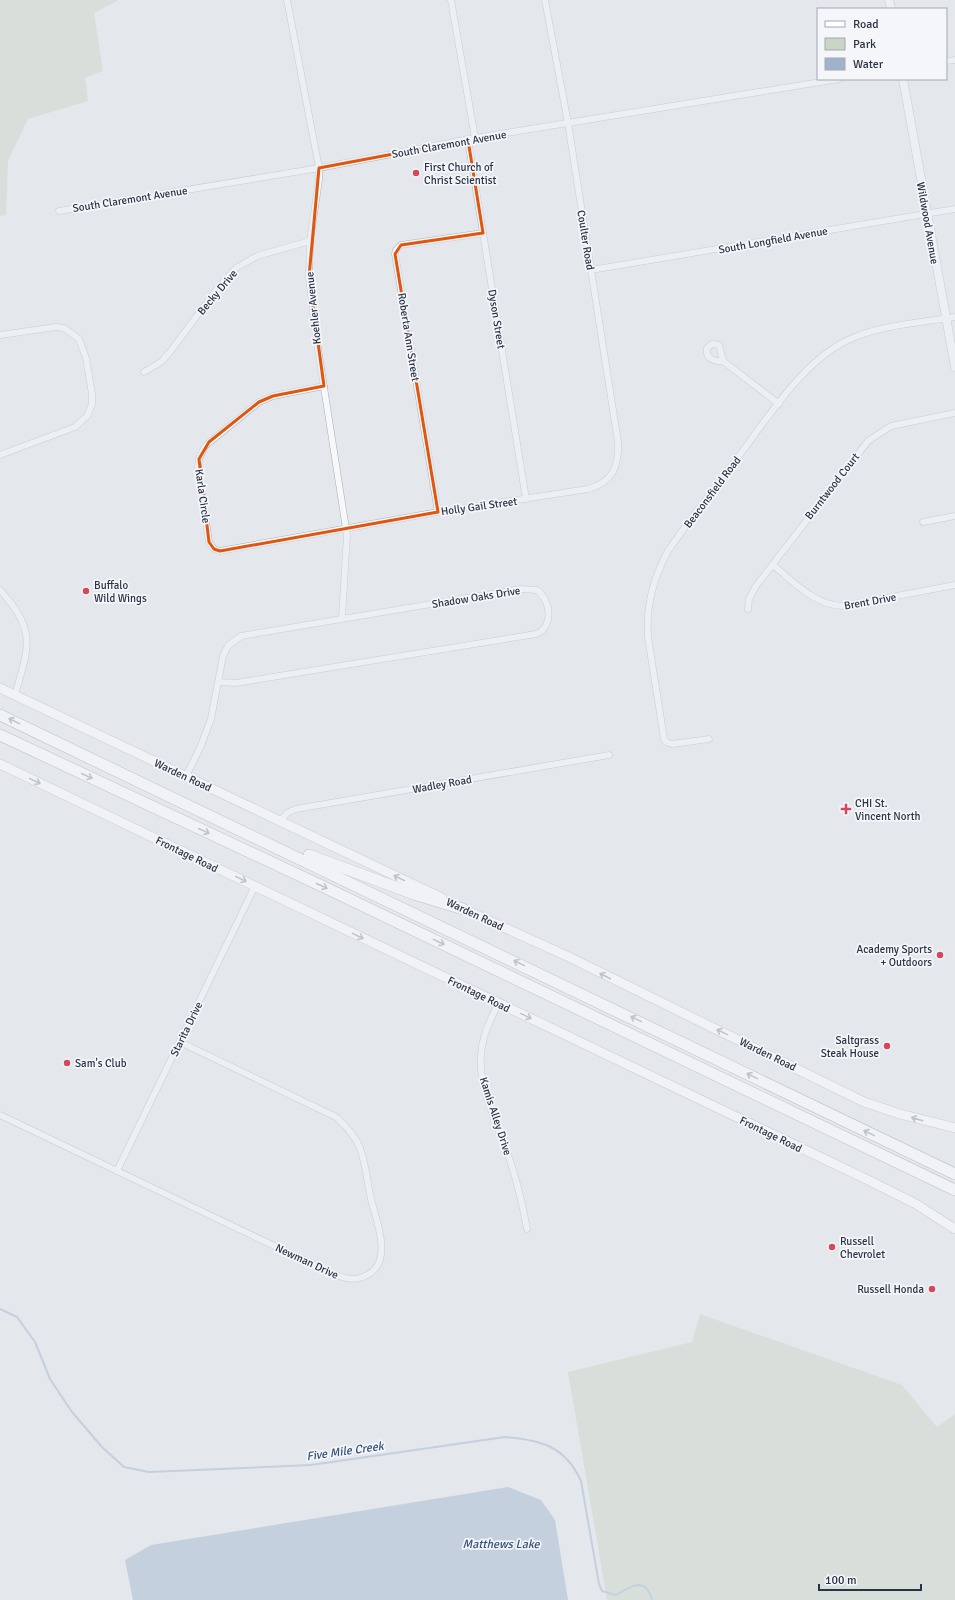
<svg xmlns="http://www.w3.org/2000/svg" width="955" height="1600" font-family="Signika,sans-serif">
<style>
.green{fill:#c9d6c5}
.water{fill:#9fb4cc}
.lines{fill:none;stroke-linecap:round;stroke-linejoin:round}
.stream{stroke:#9fb4cc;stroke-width:2}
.minor-casing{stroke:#a9aeb7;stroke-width:7}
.tertiary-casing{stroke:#a9aeb7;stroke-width:9}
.secondary-casing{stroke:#a9aeb7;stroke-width:10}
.motorway-casing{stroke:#8b94a3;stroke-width:12}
.minor{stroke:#f7f8fa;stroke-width:6}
.tertiary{stroke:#f7f8fa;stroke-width:8}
.secondary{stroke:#fff;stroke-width:9}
.motorway{stroke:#fff;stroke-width:11}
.oneway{stroke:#959aa2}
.marked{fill:none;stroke:#df570f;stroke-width:3;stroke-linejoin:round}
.poi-dot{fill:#d1495b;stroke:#f4f6f9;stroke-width:1.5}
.labels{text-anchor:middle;stroke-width:3.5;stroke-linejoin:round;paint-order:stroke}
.street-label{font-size:11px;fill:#2b3445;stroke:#f4f6f9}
.poi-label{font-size:11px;fill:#2b3445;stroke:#f4f6f9;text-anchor:start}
.water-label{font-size:12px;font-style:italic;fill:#34527a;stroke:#f4f6f9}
</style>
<rect width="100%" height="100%" fill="#e4e7ec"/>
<g class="green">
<path d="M0,0H119L94,13L103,71L85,78L88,101L28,119L8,161L6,215L0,216Z"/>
<path d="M700,1314L902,1385L937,1427L955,1414V1600H607L568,1372L692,1342Z"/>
</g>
<path class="water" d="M508,1487L541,1500L555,1520L568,1600H133L125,1560L151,1545Z"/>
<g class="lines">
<path class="stream" d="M0,1309L17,1317L35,1342L50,1379L72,1412L102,1447L124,1467L149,1472L311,1465L505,1437C541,1440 565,1446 581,1481L599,1584L602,1591L616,1595C631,1586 646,1576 652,1600"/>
<defs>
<g id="minor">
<path d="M287,0L319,168V180L310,241L309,277L316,336L347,535L342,618"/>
<path d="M451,0L475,138"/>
<path d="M946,61L955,60"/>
<path d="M468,140L526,499"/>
<path d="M59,211L319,168L475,138L839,79"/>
<path d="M591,270L955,209"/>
<path d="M0,335L56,327L64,328L79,339L86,358L92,394V404L87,416L75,427L0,455"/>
<path d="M712,344L719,345L723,361C714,362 705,358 707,348Z"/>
<path d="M723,361L779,404"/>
<path d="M144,372L161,362L169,353L217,289L236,268L257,256L310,241"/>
<path d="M324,386L273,396L259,402L205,446L199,459L198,467L209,542L214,549L220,551L438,512L588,489C613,482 619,467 618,442L568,123L545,0"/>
<path d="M438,512L395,254L396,250L401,245L483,233"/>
<path d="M923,522L955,516"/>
<path d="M773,565C794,582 815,606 844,606L955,585"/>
<path d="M0,590C37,631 29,646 15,695"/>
<path d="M748,609L749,599L756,586L868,441L891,426L955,413"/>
<path d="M709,739L672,744L666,742L664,739L648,637C646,605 653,579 668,551C689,520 713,491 735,461C766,421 800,364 846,341C878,325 919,323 955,317"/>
<path d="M186,776L200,748L211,719L223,656L228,646L241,636L520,589L537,590C551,600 554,627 536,634L236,683L219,682"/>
<path d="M280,821L287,813L296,809L609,755"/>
<path d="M499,1003C490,1019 482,1037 481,1055C478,1085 496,1121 506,1149C516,1176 522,1201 527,1229"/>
<path d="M0,1115L331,1273C345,1279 356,1282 369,1274C393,1259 376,1220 371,1199C367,1183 366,1164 360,1148C355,1135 345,1126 336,1117L180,1042"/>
<path d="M117,1171L255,886"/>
</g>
<g id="tertiary">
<path d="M889,0L891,9"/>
<path d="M903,79L955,367"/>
</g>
<g id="secondary">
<path d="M0,688L442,898"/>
<path d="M0,764L866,1179L916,1204L955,1229"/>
<path d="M457,906L569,957L864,1102L900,1114L955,1128"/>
</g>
<g id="motorway">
<path d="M0,715L955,1174"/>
<path d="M0,735L324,887L955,1190"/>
<path d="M309,855L414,894L463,909"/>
</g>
</defs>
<use href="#minor" class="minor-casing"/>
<use href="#tertiary" class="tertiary-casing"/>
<use href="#secondary" class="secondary-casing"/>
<use href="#motorway" class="motorway-casing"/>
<use href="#minor" class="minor"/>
<use href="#tertiary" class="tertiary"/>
<use href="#secondary" class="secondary"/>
<use href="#motorway" class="motorway"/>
</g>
<defs><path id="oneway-shaft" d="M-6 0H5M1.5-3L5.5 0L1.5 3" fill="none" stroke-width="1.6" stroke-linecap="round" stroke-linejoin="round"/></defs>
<g class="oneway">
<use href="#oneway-shaft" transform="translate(14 721) rotate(-154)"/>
<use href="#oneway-shaft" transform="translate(87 776) rotate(25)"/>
<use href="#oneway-shaft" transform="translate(35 781) rotate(26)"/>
<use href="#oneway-shaft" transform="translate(204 831) rotate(25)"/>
<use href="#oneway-shaft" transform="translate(399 878) rotate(-154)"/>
<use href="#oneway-shaft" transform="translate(241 879) rotate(26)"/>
<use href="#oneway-shaft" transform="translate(322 886) rotate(25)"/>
<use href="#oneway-shaft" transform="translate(358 936) rotate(26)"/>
<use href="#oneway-shaft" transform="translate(439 942) rotate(26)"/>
<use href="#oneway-shaft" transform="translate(519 963) rotate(-154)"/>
<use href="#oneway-shaft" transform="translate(605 976) rotate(-153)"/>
<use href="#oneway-shaft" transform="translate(526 1016) rotate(26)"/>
<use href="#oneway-shaft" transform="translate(636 1019) rotate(-154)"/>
<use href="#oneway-shaft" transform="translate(722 1032) rotate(-154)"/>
<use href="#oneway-shaft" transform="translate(752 1076) rotate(-154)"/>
<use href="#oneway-shaft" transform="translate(917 1119) rotate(-164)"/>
<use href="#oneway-shaft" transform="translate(869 1133) rotate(-154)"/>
</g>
<path d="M0 0H955V1600H0ZM468,140L483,233L401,245L395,254L438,512L220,551L214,549L209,542L199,459L209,442L259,402L273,396L324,386L309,277L319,168Z" fill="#e4e7ec" fill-opacity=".55" fill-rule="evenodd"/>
<path class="marked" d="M468,140L483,233L401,245L395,254L438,512L220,551L214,549L209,542L199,459L209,442L259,402L273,396L324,386L309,277L319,168Z"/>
<g class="poi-dot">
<circle cx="416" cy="173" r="4"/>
<circle cx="86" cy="591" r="4"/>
<path d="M844 803h4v4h4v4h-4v4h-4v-4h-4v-4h4z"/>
<circle cx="940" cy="955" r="4"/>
<circle cx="887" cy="1046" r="4"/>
<circle cx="67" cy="1063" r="4"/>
<circle cx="832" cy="1247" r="4"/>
<circle cx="932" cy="1289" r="4"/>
</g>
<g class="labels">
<g class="street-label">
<text transform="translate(449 144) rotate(-10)" y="4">South Claremont Avenue</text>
<text transform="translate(130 199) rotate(-9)" y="4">South Claremont Avenue</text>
<text transform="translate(928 223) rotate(80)" y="4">Wildwood Avenue</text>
<text transform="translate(586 240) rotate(81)" y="4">Coulter Road</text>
<text transform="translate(773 240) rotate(-10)" y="4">South Longfield Avenue</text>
<text transform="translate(217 292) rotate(-50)" y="4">Becky Drive</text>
<text transform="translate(313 308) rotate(-96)" y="4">Koehler Avenue</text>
<text transform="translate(497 319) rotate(81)" y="4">Dyson Street</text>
<text transform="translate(409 337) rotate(81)" y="4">Roberta Ann Street</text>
<text transform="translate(832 486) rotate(-52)" y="4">Burntwood Court</text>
<text transform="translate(712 492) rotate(-53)" y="4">Beaconsfield Road</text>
<text transform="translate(203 496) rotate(82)" y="4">Karla Circle</text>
<text transform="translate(479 506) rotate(-8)" y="4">Holly Gail Street</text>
<text transform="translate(476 597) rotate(-9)" y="4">Shadow Oaks Drive</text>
<text transform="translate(870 601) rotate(-10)" y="4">Brent Drive</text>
<text transform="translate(183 775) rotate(25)" y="4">Warden Road</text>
<text transform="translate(442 784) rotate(-10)" y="4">Wadley Road</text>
<text transform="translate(187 854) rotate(26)" y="4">Frontage Road</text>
<text transform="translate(475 914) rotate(25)" y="4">Warden Road</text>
<text transform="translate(479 994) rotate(26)" y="4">Frontage Road</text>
<text transform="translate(186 1029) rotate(-64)" y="4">Starita Drive</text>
<text transform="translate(768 1054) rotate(26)" y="4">Warden Road</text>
<text transform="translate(496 1116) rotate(72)" y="4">Kamis Alley Drive</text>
<text transform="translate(771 1134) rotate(26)" y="4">Frontage Road</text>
<text transform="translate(307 1261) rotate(25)" y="4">Newman Drive</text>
</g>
<g class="poi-label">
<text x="424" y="171">First Church of<tspan x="424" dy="13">Christ Scientist</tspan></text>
<text x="94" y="589">Buffalo<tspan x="94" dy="13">Wild Wings</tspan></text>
<text x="855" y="807">CHI St.<tspan x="855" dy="13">Vincent North</tspan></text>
<text x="932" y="953" text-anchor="end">Academy Sports<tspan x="932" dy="13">+ Outdoors</tspan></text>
<text x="879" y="1044" text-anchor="end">Saltgrass<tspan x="879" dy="13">Steak House</tspan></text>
<text x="75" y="1067">Sam's Club</text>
<text x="840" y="1245">Russell<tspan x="840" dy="13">Chevrolet</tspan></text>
<text x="924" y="1293" text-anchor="end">Russell Honda</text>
</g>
<g class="water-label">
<text transform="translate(345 1451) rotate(-8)" y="4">Five Mile Creek</text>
<text x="501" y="1548">Matthews Lake</text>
</g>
</g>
<rect x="817" y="8" width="130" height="72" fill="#f4f6f9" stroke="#a4a8b1"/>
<rect x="825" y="21" width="20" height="6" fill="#ffffff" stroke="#a4a8b1"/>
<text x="853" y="28" font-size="12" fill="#2b3445">Road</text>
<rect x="825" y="38" width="20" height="12" fill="#c9d6c5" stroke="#a4a8b1"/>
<text x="853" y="48" font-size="12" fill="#2b3445">Park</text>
<rect x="825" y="58" width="20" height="12" fill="#9fb4cc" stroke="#a4a8b1"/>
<text x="853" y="68" font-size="12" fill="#2b3445">Water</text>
<path d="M819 1584v6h102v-6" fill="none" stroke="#2b3445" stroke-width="2"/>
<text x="825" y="1584" font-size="12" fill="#2b3445" stroke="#f4f6f9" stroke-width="3" paint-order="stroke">100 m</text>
</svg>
